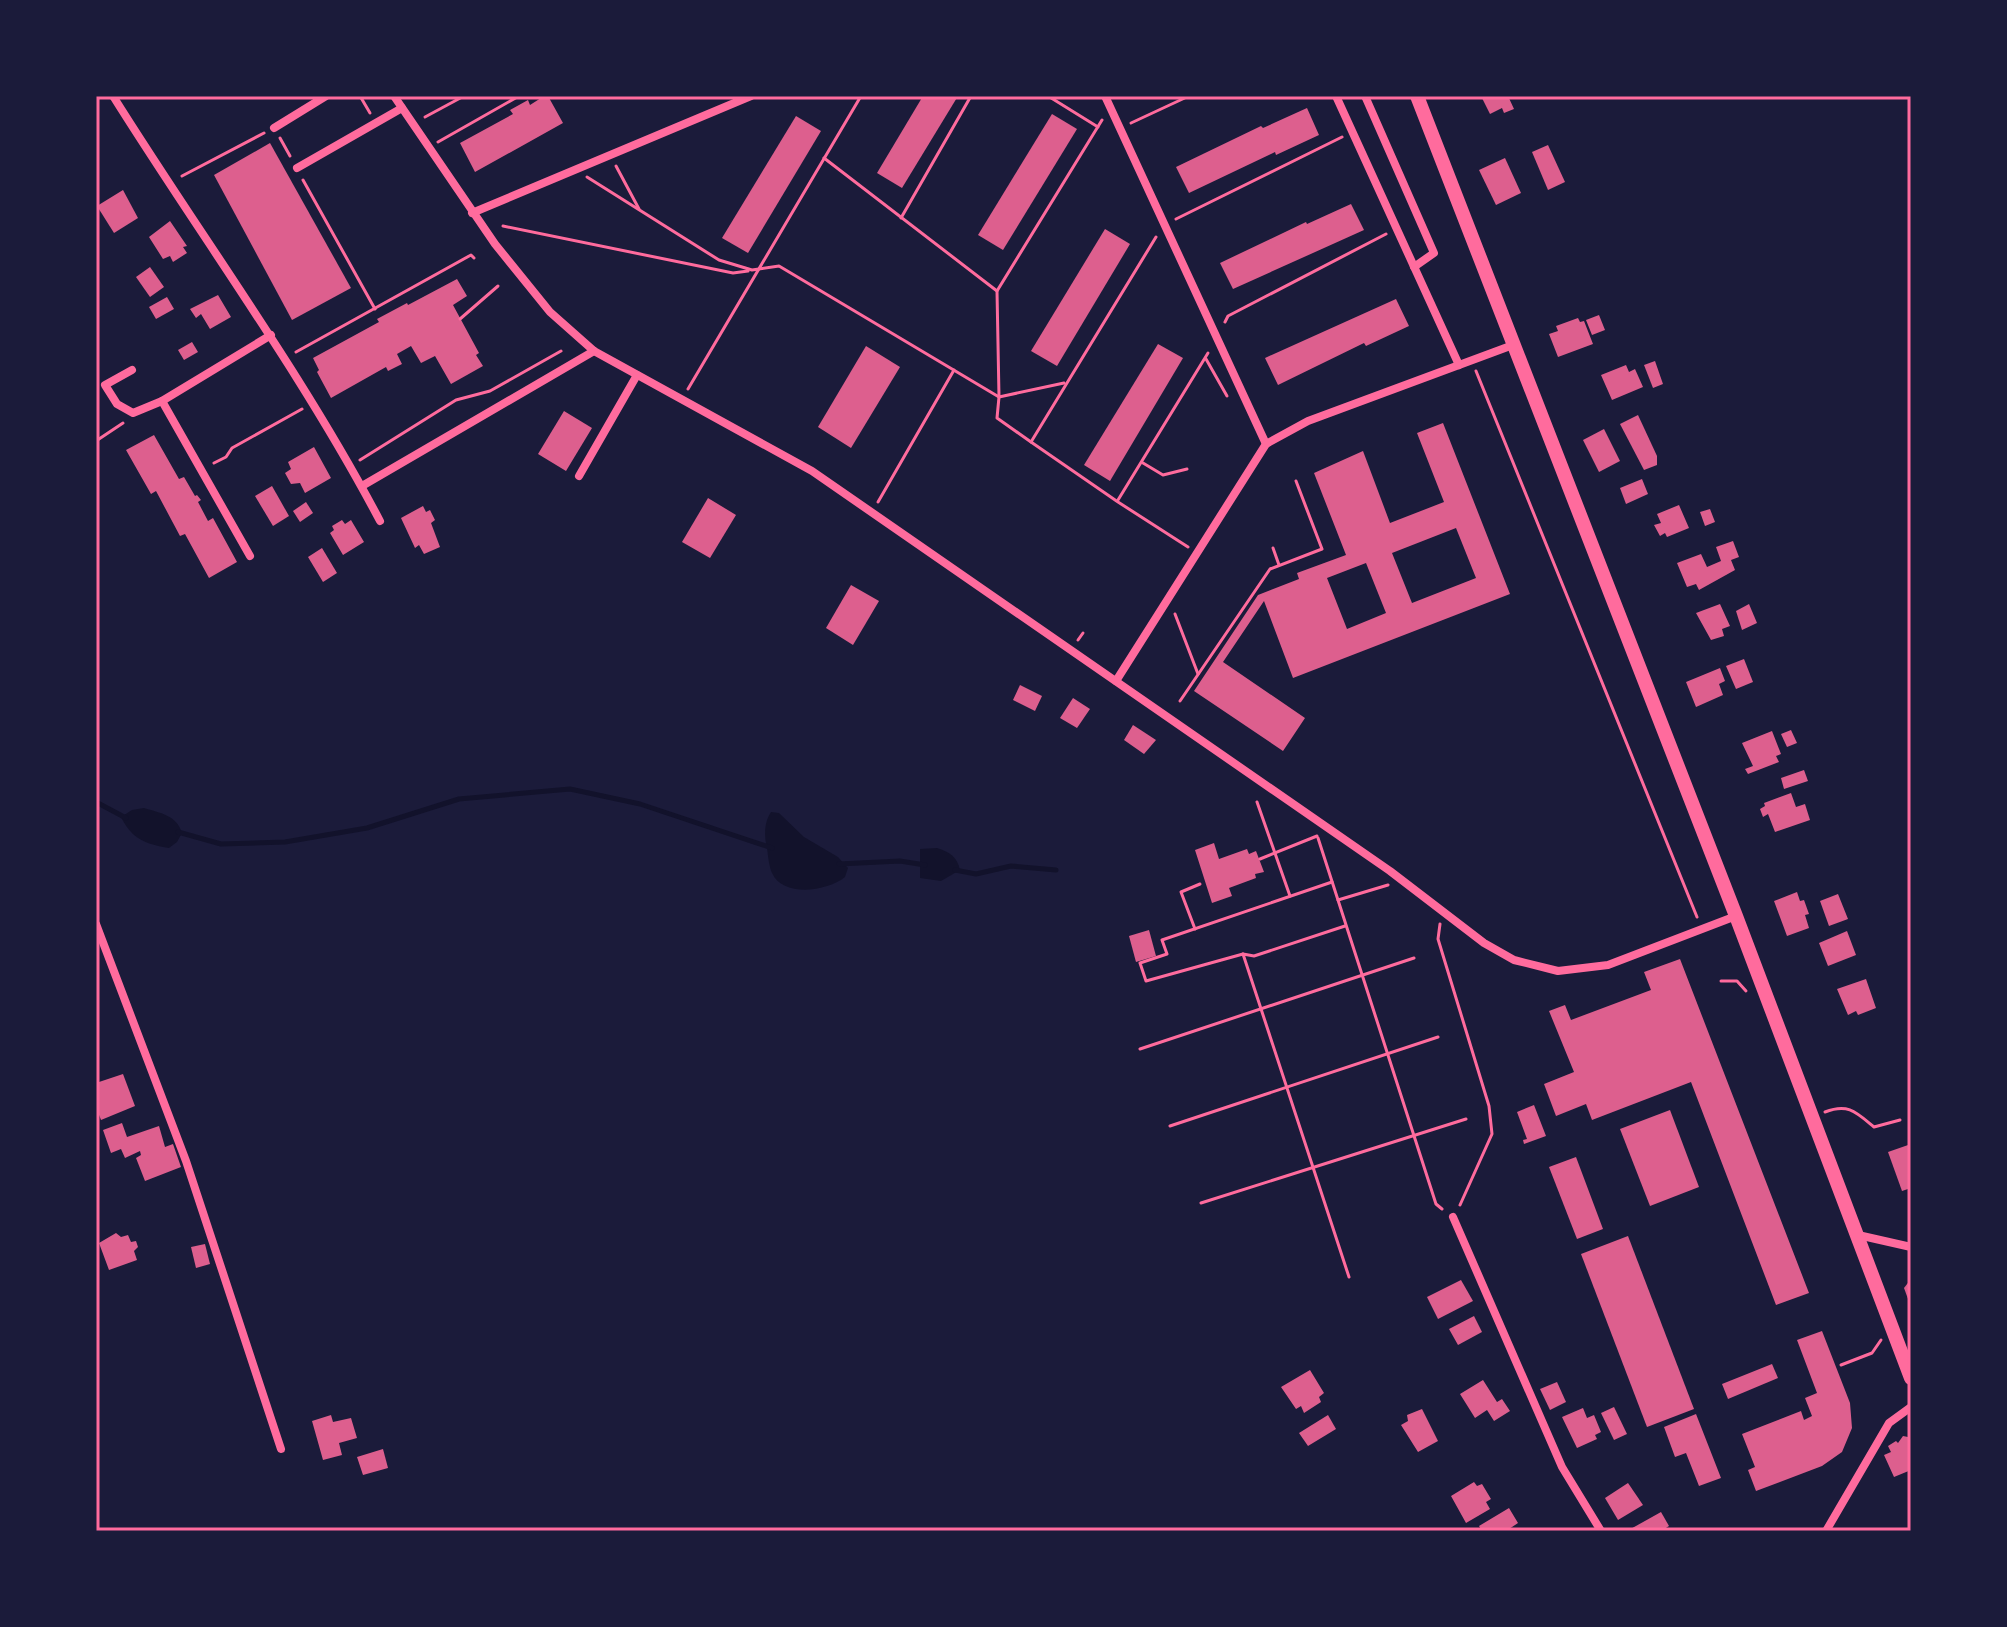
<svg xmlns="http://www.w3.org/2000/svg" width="2007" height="1627" font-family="'Titillium Web',sans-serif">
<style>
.water{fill:#12122b}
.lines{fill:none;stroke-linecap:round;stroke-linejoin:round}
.stream{stroke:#12122b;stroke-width:5}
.building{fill:#dd5f8e;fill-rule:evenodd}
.path{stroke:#ff6b9d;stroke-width:3}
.minor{stroke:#ff6b9d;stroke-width:8}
.secondary{stroke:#ff6b9d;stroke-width:14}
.neatline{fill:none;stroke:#ff6b9d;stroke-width:3}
</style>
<rect width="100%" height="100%" fill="#1b1b3a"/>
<g class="water">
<path d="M144,808C160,813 177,815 182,833L177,842L169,848C145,844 132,839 121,817L132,810Z"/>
<path d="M771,812L779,813L804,837L838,857L848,868L845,877C828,891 783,898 772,873C769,866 768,856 767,848C764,836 764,822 771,812Z"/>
<path d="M937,848C949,852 957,856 960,870L941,881L920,878V849Z"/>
</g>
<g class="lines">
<g class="stream">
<path d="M96,802L126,818"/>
<path d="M178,832L221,844L285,842L367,828L459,799L570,789L640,804L772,848"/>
<path d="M839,864L900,861L925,865"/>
<path d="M955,870L976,874L1011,866L1056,870"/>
</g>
</g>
<g class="building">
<path d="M540,96H548L563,123L475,172L460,143L513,114L510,110L528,100L530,105L541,98Z"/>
<path d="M923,96H958L902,188L877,173Z"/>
<path d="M1481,96H1508L1514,109L1504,113L1502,108L1490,114Z"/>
<path d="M1307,108L1319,135L1276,155L1275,152L1189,193L1176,167L1261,126L1263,128Z"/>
<path d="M1052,114L1077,129L1003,250L978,235Z"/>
<path d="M796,116L821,131L748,253L722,238Z"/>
<path d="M270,143L351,288L292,320L214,175Z"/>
<path d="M1548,145L1565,182L1548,190L1532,152Z"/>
<path d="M1505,158L1521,193L1496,205L1479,170Z"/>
<path d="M123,190L138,218L114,233L97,206Z"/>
<path d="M1351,204L1364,230L1233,289L1220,263L1306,222L1307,224Z"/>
<path d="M170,221L187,246L183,247L187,253L173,262L170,256L163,259L149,237Z"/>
<path d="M1105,229L1130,244L1057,366L1031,351Z"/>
<path d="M150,267L164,287L150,297L136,277Z"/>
<path d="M457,279L467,296L453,305L479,353L476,355L483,366L451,384L435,356L421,363L411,346L397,354L402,364L388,371L386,367L331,398L317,372L319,370L313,358L379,322L377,319L407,303L408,305Z"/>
<path d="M218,295L231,317L210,329L201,314L196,318L190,309Z"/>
<path d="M167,297L174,309L156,319L149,307Z"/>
<path d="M1396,299L1409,326L1366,346L1364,343L1278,385L1265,358Z"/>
<path d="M1599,315L1605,330L1592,335L1586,320Z"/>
<path d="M1578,318L1580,322L1584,321L1593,344L1558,357L1549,334L1558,331L1556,326Z"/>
<path d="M192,342L198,352L184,360L178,350Z"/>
<path d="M1158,344L1183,358L1110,481L1084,465Z"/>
<path d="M866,346L900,367L851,448L818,427Z"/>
<path d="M1655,361L1663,384L1653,388L1644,365Z"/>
<path d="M1626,365L1629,372L1635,369L1643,387L1612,400L1601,375Z"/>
<path d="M564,411L592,428L566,471L538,454Z"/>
<path d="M1638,415L1657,456V465L1644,470L1620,424Z"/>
<path d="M1443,423L1510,594L1293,678L1264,601L1223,662L1305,718L1283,751L1194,691L1258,595L1299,579L1297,573L1346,555L1314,473L1363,451L1390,523L1444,502L1417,433ZM1456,528L1476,578L1412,603L1392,553ZM1366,563L1386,613L1347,629L1327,578Z"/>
<path d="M1604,429L1620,461L1599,472L1583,440Z"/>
<path d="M154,435L179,479L184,477L195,496L197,495L201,500L198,502L208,521L213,518L237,562L209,578L185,534L180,536L156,491L151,494L126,450Z"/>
<path d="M314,447L331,478L305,493L300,483L291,484L285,473L291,469L288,462Z"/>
<path d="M1642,479L1648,494L1626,504L1620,488Z"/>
<path d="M272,486L289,516L273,526L255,496Z"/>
<path d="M708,498L736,515L710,558L682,542Z"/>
<path d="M306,502L313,513L300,522L293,511Z"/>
<path d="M1679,505L1689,528L1667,537L1665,533L1660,536L1654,525L1661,523L1657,514Z"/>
<path d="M423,506L426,512L430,510L435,520L431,523L440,547L424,554L419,545L415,548L401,518Z"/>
<path d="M1710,509L1715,522L1705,526L1700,512Z"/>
<path d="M342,520L345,524L351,520L364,542L343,555L330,533L334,530L332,526Z"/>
<path d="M1733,541L1739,557L1731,560L1735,570L1699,590L1696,584L1687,587L1677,563L1701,554L1707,567L1721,561L1716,547Z"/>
<path d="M322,548L337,573L323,582L308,557Z"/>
<path d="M851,585L879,601L853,645L826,628Z"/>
<path d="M1720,604L1730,626L1722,629L1724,636L1711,640L1696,613Z"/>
<path d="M1749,604L1757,623L1742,630L1736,611Z"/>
<path d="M1744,659L1753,682L1736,689L1726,666Z"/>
<path d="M1720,668L1725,681L1719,684L1723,695L1696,707L1686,682Z"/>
<path d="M1020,685L1042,696L1035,711L1013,700Z"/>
<path d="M1073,698L1090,709L1077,728L1060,718Z"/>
<path d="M1133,725L1156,740L1144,754L1124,740Z"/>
<path d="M1791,730L1797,743L1787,747L1781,734Z"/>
<path d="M1772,731L1781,754L1776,756L1779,762L1748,774L1745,769L1753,766L1742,743Z"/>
<path d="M1804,770L1808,781L1784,789L1781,778Z"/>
<path d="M1791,793L1796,807L1805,804L1810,820L1775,832L1768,814L1763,817L1760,809L1765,806L1764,803Z"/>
<path d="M1214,843L1219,859L1247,849L1249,854L1256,851L1264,872L1255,874L1256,878L1229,888L1232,896L1212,903L1195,850Z"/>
<path d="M1797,892L1800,901L1804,900L1809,914L1805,915L1809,928L1787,936L1774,901Z"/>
<path d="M1838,894L1848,919L1829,926L1820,901Z"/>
<path d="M1149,930L1156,956L1136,962L1129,936Z"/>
<path d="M1847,931L1856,955L1828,966L1819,943Z"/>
<path d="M1680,959L1809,1293L1776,1305L1691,1082L1592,1120L1586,1104L1556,1116L1544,1084L1574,1072L1549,1011L1565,1005L1571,1020L1651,990L1644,972Z"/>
<path d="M1866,979L1876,1008L1858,1015L1856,1011L1848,1015L1837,989Z"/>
<path d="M123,1074L135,1106L101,1120L96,1107V1083Z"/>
<path d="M1534,1105L1546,1136L1524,1144L1523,1140L1527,1139L1517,1112Z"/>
<path d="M1670,1110L1699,1187L1650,1206L1620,1129Z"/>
<path d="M122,1123L127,1137L159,1126L165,1147L173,1144L181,1167L145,1181L136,1158L141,1155L140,1151L125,1158L121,1149L111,1153L103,1130Z"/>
<path d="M1911,1144V1188L1902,1191L1888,1152Z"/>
<path d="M1576,1157L1603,1229L1577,1239L1549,1167Z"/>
<path d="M116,1233L121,1237L128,1235L131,1242L136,1241L138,1247L134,1251L137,1260L109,1270L99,1243Z"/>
<path d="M1628,1236L1694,1409L1647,1427L1581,1254Z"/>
<path d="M205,1244L210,1264L196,1268L191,1247Z"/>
<path d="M1911,1279V1307L1904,1288Z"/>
<path d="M1461,1280L1473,1301L1438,1319L1427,1297Z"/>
<path d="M1474,1316L1482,1332L1458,1345L1449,1329Z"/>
<path d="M1822,1331L1850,1403L1852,1428L1842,1452L1822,1466L1756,1491L1748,1470L1755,1467L1742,1434L1801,1411L1804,1420L1812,1416L1805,1398L1817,1393L1797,1340Z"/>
<path d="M1772,1364L1778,1378L1728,1399L1722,1384Z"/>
<path d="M1310,1370L1324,1393L1319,1397L1321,1402L1304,1413L1301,1406L1296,1409L1281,1387Z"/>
<path d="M1483,1380L1497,1402L1502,1399L1510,1411L1494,1421L1487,1410L1475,1418L1460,1394Z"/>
<path d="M1557,1382L1566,1402L1550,1410L1540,1389Z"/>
<path d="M1614,1407L1627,1434L1614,1440L1601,1413Z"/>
<path d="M1583,1408L1587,1418L1594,1415L1601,1432L1595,1435L1597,1439L1577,1448L1562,1417Z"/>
<path d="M1422,1409L1438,1441L1418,1452L1401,1425L1408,1421L1407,1415Z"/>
<path d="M1696,1414L1721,1478L1699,1486L1686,1453L1675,1457L1664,1427Z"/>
<path d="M331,1415L333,1422L351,1418L357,1438L339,1443L342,1455L323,1460L312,1421Z"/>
<path d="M1328,1415L1336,1429L1308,1446L1299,1433Z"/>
<path d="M1903,1436L1908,1437L1911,1444V1470L1894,1477L1884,1455L1891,1452L1888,1446L1896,1441L1898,1443Z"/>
<path d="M383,1449L388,1468L363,1475L357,1457Z"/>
<path d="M1474,1482L1477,1486L1482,1484L1491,1499L1486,1502L1490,1509L1466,1523L1451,1496Z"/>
<path d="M1628,1483L1643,1505L1618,1520L1605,1498Z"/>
<path d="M1509,1508L1518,1523L1506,1531L1505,1528L1501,1531H1482L1479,1526Z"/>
<path d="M1661,1512L1669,1526L1661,1531H1627Z"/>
</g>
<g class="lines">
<g class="path">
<path d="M360,96L370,113"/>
<path d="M1048,96L1098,127"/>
<path d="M425,117L464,96"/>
<path d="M1131,123L1189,96"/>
<path d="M280,138L290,156"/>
<path d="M438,142L519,96"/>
<path d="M824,158L997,291L999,397L997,418L1031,442"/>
<path d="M616,166L639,209"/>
<path d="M182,176L264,133"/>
<path d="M587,177L719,260L752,270L779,266L999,397L1064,383"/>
<path d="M303,180L375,309"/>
<path d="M901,218L971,96"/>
<path d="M1176,219L1342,137"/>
<path d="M503,226L733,273L748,271"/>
<path d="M1156,237L1031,442L1118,502L1188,547"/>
<path d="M997,291L1102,120"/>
<path d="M460,319L498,286"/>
<path d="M1225,322L1228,316L1386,234"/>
<path d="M296,352L471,255L474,258"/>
<path d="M1206,359L1227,396"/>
<path d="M1476,371L1697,917"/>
<path d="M688,389L861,96"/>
<path d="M96,441L123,423"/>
<path d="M360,460L456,400L490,391L561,351"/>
<path d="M214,463L226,457L232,448L302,409"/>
<path d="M1143,463L1163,475L1187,469"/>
<path d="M1118,500L1208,353"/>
<path d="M878,502L954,370"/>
<path d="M1273,548L1279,565"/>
<path d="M1175,614L1198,674"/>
<path d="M1078,640L1083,633"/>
<path d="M1180,701L1270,569L1322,549L1296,481"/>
<path d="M1257,802L1290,896"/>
<path d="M1318,838L1436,1204L1442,1209"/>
<path d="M1260,859L1317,836"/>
<path d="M1332,882L1162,940L1167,954L1140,963L1146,981L1243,954L1254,956L1345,926"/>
<path d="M1338,900L1388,885"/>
<path d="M1440,924L1438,939L1489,1106L1492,1134L1460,1205"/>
<path d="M1195,929L1181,892L1200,884"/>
<path d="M1243,954L1349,1277"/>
<path d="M1721,981H1737L1746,991"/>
<path d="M1140,1049L1414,958"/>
<path d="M1825,1112C1848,1103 1856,1112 1874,1127L1900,1120"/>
<path d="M1170,1126L1438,1037"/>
<path d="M1201,1203L1466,1119"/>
<path d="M1841,1365L1872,1353L1881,1340"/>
</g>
<g class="minor">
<path d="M113,96C202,238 302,373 380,521"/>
<path d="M394,96L495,244L550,312L594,351L812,471L1390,871L1484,943L1514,960L1558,971L1608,965L1736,916"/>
<path d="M1105,96L1266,444"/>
<path d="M1336,96L1459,365"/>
<path d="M1365,96L1434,253L1414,267"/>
<path d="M274,128L326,96"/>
<path d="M297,168L402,108"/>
<path d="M472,213L751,96"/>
<path d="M132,370L105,385L117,404L133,413L162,401"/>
<path d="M579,476L637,375"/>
<path d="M362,486L594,351"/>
<path d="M250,556L162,401L271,335"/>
<path d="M1116,681L1266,444L1308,421L1513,345"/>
<path d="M96,924L186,1161L281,1449"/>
<path d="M1453,1217L1562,1467L1601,1531"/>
<path d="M1858,1235L1911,1247"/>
<path d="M1826,1531L1889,1423L1911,1407"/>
</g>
<path class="secondary" d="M1417,96L1736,916L1911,1378"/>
</g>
<rect width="2007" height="1627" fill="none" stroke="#1b1b3a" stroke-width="196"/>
<rect x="98" y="98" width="1811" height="1431" class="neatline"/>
</svg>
